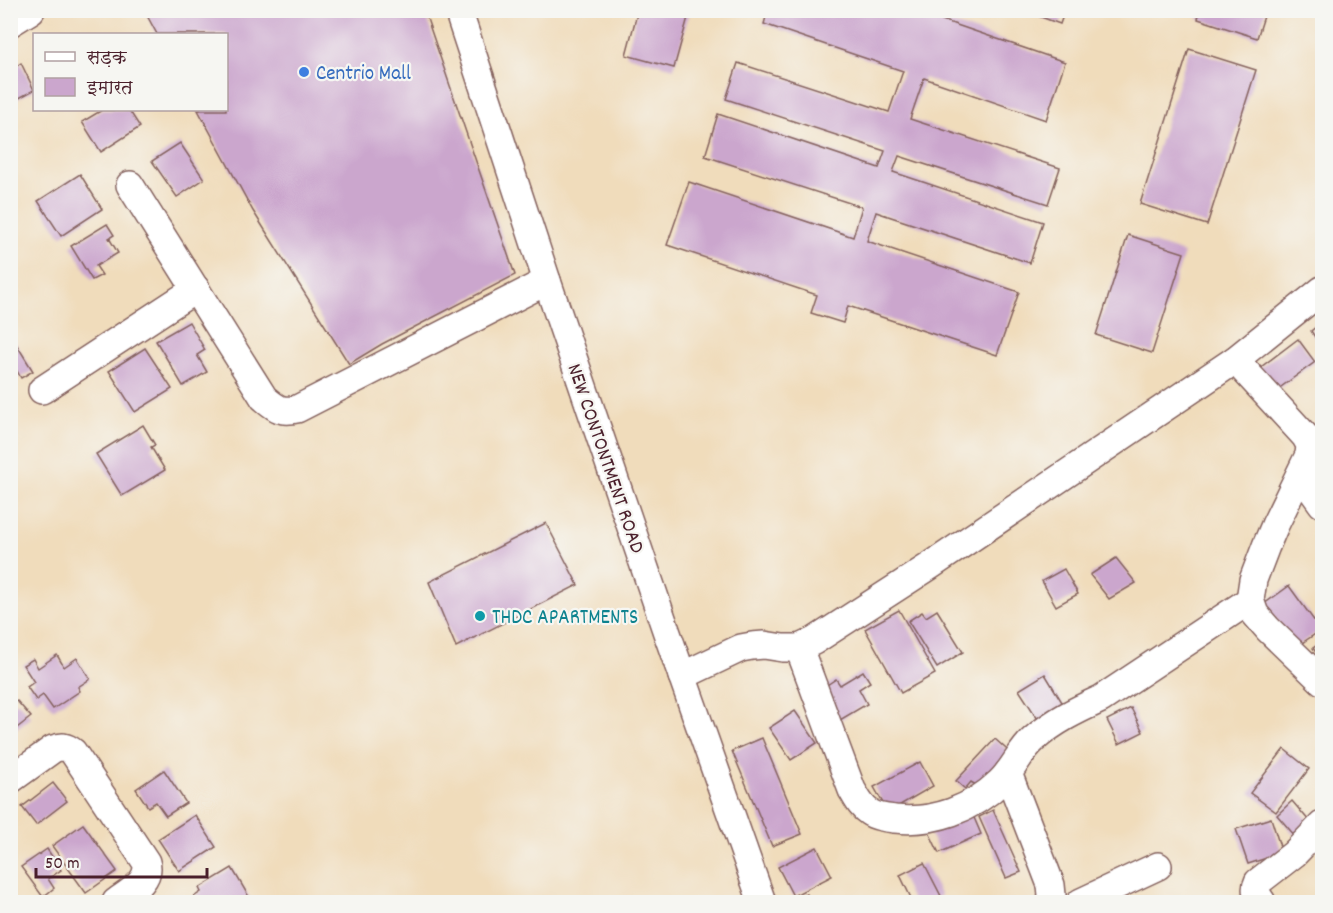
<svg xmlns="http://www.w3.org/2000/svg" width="1333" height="913" font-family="Dekko,'Playpen Sans Deva',sans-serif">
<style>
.building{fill:#cba6cd}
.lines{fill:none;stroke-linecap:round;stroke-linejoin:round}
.minor-casing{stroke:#84615d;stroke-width:30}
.minor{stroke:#fff;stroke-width:27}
.shop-dot{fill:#3f7fe0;stroke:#f6f6f2;stroke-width:2}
.culture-dot{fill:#0f9aa8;stroke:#f6f6f2;stroke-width:2}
.labels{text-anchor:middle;stroke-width:4.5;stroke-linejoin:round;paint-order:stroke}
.shop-label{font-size:21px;fill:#366cbe;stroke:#f6f6f2;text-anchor:start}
.street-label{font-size:21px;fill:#4a1f2b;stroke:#f6f6f2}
.culture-label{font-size:21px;fill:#0d838f;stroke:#f6f6f2;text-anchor:start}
</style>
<rect width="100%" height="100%" fill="#f6f6f2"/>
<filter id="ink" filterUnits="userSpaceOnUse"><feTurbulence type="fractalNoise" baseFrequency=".0167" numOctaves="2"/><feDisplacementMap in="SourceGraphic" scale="12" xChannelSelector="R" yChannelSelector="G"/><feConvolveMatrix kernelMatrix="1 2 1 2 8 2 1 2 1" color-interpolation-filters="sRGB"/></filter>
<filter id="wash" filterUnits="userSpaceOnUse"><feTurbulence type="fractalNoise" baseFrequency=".008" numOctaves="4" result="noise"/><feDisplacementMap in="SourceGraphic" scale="24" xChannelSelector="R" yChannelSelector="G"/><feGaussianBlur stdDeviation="1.35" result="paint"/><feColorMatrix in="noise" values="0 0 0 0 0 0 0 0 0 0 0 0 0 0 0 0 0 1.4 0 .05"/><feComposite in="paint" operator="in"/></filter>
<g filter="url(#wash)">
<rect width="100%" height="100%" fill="#f0dcbb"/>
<g id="blocks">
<g class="building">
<path d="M144,10H424L515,275L382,344L349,364L253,211L198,110H226V34H157Z"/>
<path d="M638,10H690L674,68L626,55Z"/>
<path d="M768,10H914L925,14L926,10H945L942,20L1065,62L1046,120L924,78L910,119L1060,168L1048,204L899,156L893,172L1043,222L1030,263L876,212L867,241L1019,292L997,355L848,306L843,323L811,313L817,295L667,245L689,182L853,237L862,207L705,156L718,114L879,168L885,151L726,99L738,63L889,112L903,71L764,24Z"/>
<path d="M1022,10H1065L1060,24Z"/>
<path d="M1200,10H1266L1257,38L1198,19Z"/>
<path d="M1189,49L1256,70L1207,225L1140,204Z"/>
<path d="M10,59L15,67L21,63L34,90L10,103Z"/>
<path d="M102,110H129L140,127L101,152L82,122Z"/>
<path d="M180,143L204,179L177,197L152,161Z"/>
<path d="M80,174L102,209L61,236L38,201Z"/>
<path d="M107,224L114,235L109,238L118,253L96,266L102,275L92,280L71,246Z"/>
<path d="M1128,235L1184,253L1152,353L1096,335Z"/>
<path d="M189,322L205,350L197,355L207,372L183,386L156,341Z"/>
<path d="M1322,322V348L1311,331Z"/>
<path d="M10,334L33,371L21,378L17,371L10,375Z"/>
<path d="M1298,339L1315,362L1274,392L1257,370Z"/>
<path d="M145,348L172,389L135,412L109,371Z"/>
<path d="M143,425L155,445L151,447L165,470L122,496L96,454Z"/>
<path d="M546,523L578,585L456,647L429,582Z"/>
<path d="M1116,558L1136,583L1109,599L1090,575Z"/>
<path d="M1064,569L1078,594L1056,606L1042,581Z"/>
<path d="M1289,586L1321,630L1296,647L1264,604Z"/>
<path d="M899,610L935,674L901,693L865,629Z"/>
<path d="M937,610L963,652L937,668L908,621L922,612L926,617Z"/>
<path d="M1322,642V661L1313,648Z"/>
<path d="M57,655L64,667L77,658L90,679L78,687L80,691L53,709L43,695L36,700L27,687L34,682L23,665L33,659L38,668Z"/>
<path d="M863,671L870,682L859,689L867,704L840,720L821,689L836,679L840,685Z"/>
<path d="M1045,674L1068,712L1043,727L1019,690Z"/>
<path d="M17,701L31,717L13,731L10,728V706Z"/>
<path d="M1131,708L1143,732L1119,744L1107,720Z"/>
<path d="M795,711L817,743L791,760L769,728Z"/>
<path d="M762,738L802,834L772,846L732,751Z"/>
<path d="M995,739L1015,757L981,788L971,782L965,789L956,781Z"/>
<path d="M1284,749L1309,769L1276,812L1250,793Z"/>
<path d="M920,762L933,786L888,812L874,787Z"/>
<path d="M164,770L186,803L166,816L156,802L148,807L136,789Z"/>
<path d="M53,783L67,801L36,825L22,807Z"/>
<path d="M1292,801L1310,822L1295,836L1277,815Z"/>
<path d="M993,810L1021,872L1006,878L979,817Z"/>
<path d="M972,813L981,834L939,853L929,832Z"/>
<path d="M195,815L216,847L179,871L158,839Z"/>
<path d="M1271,818L1282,853L1248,864L1236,829Z"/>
<path d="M83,824L117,871L86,893L52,846Z"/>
<path d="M817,847L832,876L793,896L778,867Z"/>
<path d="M47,849L61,870L48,879L54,888L43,897L21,867Z"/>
<path d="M924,863L941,896L928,902H913L900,875Z"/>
<path d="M232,868L252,902H190L189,900L201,892L199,888Z"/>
<path d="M807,894L811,902H788Z"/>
</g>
</g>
</g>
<g filter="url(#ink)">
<use href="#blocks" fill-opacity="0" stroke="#84615d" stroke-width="1.5"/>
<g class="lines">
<defs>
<g id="minor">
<path d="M458,10L547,281L667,633L762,902"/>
<path d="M10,23L31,10"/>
<path d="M130,185L264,398C276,408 281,413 297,409L547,281"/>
<path d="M1235,360L1305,436L1310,445L1309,455L1275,525L1266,546L1253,580L1250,600L1255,614L1268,629L1322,681"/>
<path d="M42,390L196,289"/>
<path d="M1301,475L1322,504"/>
<path d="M799,648L852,790C857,798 861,807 869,812C876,817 887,818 895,819C934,823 972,809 1000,782C1014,769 1020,751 1034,739C1054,721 1077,710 1101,699L1250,600"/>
<path d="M682,676L741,648L752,646L764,645L783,648H799L814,641L930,566L1235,360L1322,290"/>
<path d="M1008,773L1051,885L1052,895L1051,902"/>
<path d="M10,780L53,749C62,746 66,746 73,752L146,862C152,881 129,892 116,902"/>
<path d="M1081,902L1158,866"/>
<path d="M1262,902C1257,895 1254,890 1258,882L1294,854L1322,825"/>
</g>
</defs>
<use href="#minor" class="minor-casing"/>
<use href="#minor" class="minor"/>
</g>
</g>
<circle class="shop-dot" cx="304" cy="72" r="6"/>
<circle class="culture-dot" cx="480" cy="616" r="6"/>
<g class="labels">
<g class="shop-label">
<text x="316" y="79">Centrio Mall</text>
</g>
<g class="street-label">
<text transform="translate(607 458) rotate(71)" y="7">NEW CONTONTMENT ROAD</text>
</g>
<g class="culture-label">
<text x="492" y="623">THDC APARTMENTS</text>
</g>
</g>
<rect width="1333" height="913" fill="none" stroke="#f6f6f2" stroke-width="36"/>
<rect x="33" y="33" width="195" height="78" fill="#f6f6f2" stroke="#b1a0a2" stroke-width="1.5"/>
<rect x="45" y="52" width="30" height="9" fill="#ffffff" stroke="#b1a0a2" stroke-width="1.5"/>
<text x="87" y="63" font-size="18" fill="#4a1f2b">सड़क</text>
<rect x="45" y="78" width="30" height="18" fill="#cba6cd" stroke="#b1a0a2" stroke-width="1.5"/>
<text x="87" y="93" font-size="18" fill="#4a1f2b">इमारत</text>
<path d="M36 868v9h171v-9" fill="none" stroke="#4a1f2b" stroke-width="3"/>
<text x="45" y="868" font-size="18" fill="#4a1f2b" stroke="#f6f6f2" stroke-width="4.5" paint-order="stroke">50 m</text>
</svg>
